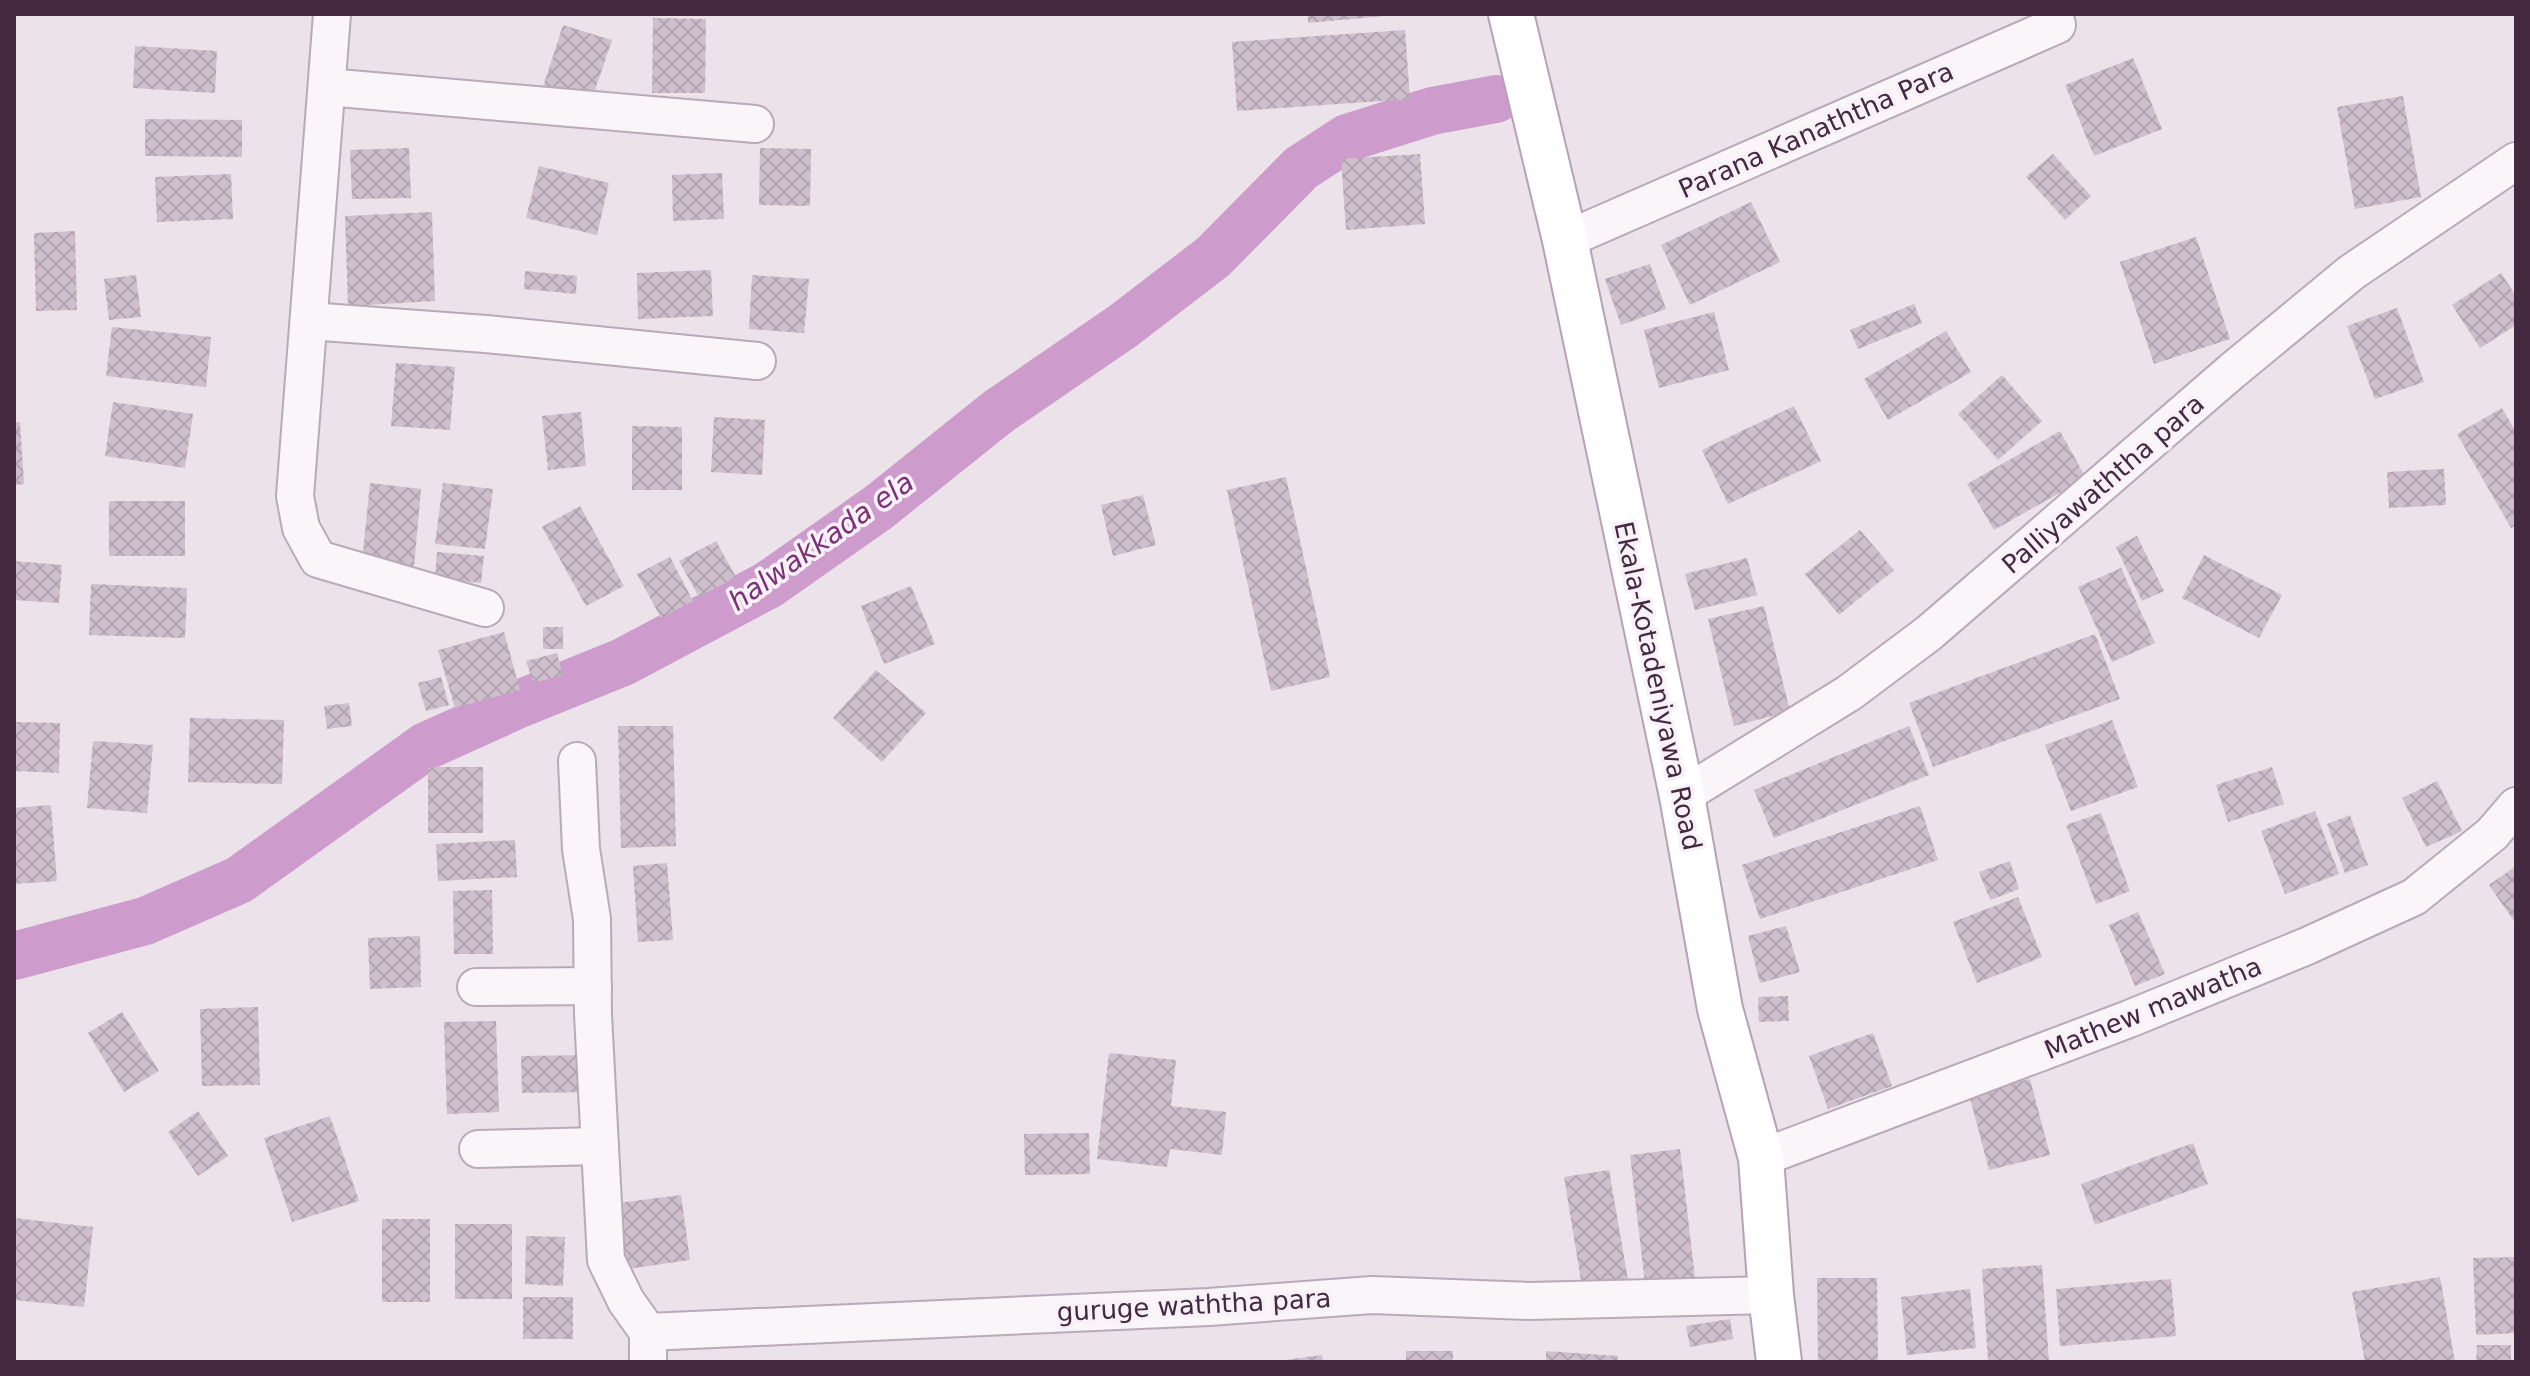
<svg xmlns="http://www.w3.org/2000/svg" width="2530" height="1376" font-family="'DejaVu Sans',sans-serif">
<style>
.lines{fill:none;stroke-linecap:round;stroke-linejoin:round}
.canal{stroke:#cd9ccc;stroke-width:48}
.building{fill:url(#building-cross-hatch)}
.minor-casing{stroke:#b9aab7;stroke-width:40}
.primary-casing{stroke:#b8a1b6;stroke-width:48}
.minor{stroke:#f9f5f9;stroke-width:36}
.primary{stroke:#fff;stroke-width:44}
.labels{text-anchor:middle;stroke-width:7;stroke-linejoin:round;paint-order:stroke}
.street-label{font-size:26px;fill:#442941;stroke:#f8f2f8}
.water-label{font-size:28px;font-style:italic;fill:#7b3177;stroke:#f8f2f8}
</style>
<defs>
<pattern id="building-cross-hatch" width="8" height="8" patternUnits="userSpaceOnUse" patternTransform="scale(2)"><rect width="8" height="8" fill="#cfbfcd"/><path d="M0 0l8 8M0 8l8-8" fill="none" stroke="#b3a4b1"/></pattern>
</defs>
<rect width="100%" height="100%" fill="#ebe2ea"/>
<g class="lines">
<path class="canal" d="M14,956L145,921L239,880L426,746L519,704L623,662L768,585L879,507L999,411L1123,326L1213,257L1301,168L1347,138L1432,111L1496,99"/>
</g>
<g class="building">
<path d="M1308,14H1384V16L1308,23Z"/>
<path d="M653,18L706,19L705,93H652Z"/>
<path d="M563,25L612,40L590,105L542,90Z"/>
<path d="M1405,30L1410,99L1237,111L1232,42Z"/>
<path d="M135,46L217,51L215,93L133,88Z"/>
<path d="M2133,58L2162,129L2094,156L2065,85Z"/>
<path d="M2403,96L2421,197L2355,209L2337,107Z"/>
<path d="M145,119L242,120V157L145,156Z"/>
<path d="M409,148L411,198L352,199L350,150Z"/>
<path d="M760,148L811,149L810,206L759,205Z"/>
<path d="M1420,154L1425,224L1346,230L1341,159Z"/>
<path d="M2053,154L2091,196L2065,220L2026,177Z"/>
<path d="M539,166L609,183L597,235L526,218Z"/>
<path d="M722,173L724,219L673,221L672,175Z"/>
<path d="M231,174L233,219L157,222L155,177Z"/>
<path d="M1751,202L1780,262L1690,305L1661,245Z"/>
<path d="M432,212L435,301L348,306L345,216Z"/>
<path d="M75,231L77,310L36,311L34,233Z"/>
<path d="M2196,237L2230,339L2154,364L2120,262Z"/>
<path d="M1650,264L1666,309L1621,325L1605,279Z"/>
<path d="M711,270L713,316L638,319L637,273Z"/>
<path d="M525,271L577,276L576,294L524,289Z"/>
<path d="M2501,273L2516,296V325L2480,348L2452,305Z"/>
<path d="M136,275L141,317L109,320L104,279Z"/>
<path d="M752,275L809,279L804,333L749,329Z"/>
<path d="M1914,304L1922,323L1858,349L1850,330Z"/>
<path d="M2397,308L2424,382L2375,399L2347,326Z"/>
<path d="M1714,312L1729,370L1659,388L1644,330Z"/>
<path d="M112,327L211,337L206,387L106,376Z"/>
<path d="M1946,331L1971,372L1888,420L1864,379Z"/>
<path d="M396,363L455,367L450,430L391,426Z"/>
<path d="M2002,375L2042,421L1998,460L1958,414Z"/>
<path d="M113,402L193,414L185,468L105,456Z"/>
<path d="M1794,406L1821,461L1728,504L1702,450Z"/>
<path d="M2502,408L2516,432V525L2511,528L2457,434Z"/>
<path d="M581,412L586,466L548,470L542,416Z"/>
<path d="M714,417L765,420L762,475L711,472Z"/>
<path d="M20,422L24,484L14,485V423Z"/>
<path d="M632,426L682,427V490H632Z"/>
<path d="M2060,431L2086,478L1994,530L1967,484Z"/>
<path d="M2444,469L2446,505L2389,508L2387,472Z"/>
<path d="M1286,477L1330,677L1271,691L1227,490Z"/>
<path d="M370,483L421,489L414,567L362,562Z"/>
<path d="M443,483L493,489L485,549L435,544Z"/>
<path d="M1143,495L1156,545L1113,556L1101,505Z"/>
<rect x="109" y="501" width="76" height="55"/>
<path d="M580,506L624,586L586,606L542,527Z"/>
<path d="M1860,530L1894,570L1839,615L1805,574Z"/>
<path d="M2137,536L2164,591L2142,601L2116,547Z"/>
<path d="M716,541L736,577L699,597L679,561Z"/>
<path d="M437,552L484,556L481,583L435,578Z"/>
<path d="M2204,555L2282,595L2259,638L2182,598Z"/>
<path d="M670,557L693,601L661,618L637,574Z"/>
<path d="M1747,558L1757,595L1695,610L1685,574Z"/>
<path d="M14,561L62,565L59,603L14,600Z"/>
<path d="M2121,568L2155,643L2112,662L2078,587Z"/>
<path d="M91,584L187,588L185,638L89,635Z"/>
<path d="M911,586L935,644L884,664L861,606Z"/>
<path d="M1764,606L1790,711L1734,726L1708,619Z"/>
<rect x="543" y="627" width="20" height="22"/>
<path d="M504,632L520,690L455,708L438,650Z"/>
<path d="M2095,634L2120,699L1933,767L1909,703Z"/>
<path d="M557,653L563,675L533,683L526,661Z"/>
<path d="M876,670L926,713L882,762L833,718Z"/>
<path d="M441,677L449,705L426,711L418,683Z"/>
<path d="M349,703L352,726L327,729L324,706Z"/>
<path d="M190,718L284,720L282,784L188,782Z"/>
<path d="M2112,720L2138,787L2071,811L2045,745Z"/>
<path d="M14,722L60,723L59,773L14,771Z"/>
<path d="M618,726H673L676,846L621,848Z"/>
<path d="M1909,726L1929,775L1774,838L1754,790Z"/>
<path d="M93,741L153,745L147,813L87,808Z"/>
<rect x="428" y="767" width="55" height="66"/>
<path d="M2272,767L2284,804L2228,822L2216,785Z"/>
<path d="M2437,781L2462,831L2426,847L2402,798Z"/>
<path d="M51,805L57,881L14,884V808Z"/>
<path d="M1920,806L1938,860L1760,919L1742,865Z"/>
<path d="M2315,811L2339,874L2285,894L2261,831Z"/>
<path d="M2101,813L2130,891L2096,904L2066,825Z"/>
<path d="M2350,815L2368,865L2345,873L2327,824Z"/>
<path d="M515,840L517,877L438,881L436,844Z"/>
<path d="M2010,861L2019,889L1990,900L1979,872Z"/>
<path d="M667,863L673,940L638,942L633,866Z"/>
<path d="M2516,866V924L2489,885Z"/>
<path d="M492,890L493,954H454L453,891Z"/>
<path d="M2018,897L2042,957L1977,983L1953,922Z"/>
<path d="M2138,912L2165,974L2135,986L2109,925Z"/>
<path d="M1786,926L1800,972L1760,983L1748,936Z"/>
<path d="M420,936L421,987L370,989L368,938Z"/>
<path d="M1788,996L1789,1021L1759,1022L1758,997Z"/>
<path d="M258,1007L260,1085L202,1086L200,1009Z"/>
<path d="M122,1012L159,1071L124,1092L88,1033Z"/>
<path d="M496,1021L499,1112L447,1114L444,1022Z"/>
<path d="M1873,1033L1892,1086L1828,1109L1809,1056Z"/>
<path d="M1109,1053L1176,1060L1171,1106L1226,1112L1222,1155L1170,1149L1167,1167L1097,1159Z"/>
<path d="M591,1055L592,1092L522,1093L521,1056Z"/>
<path d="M2030,1079L2050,1155L1989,1170L1969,1094Z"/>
<path d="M198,1111L228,1156L198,1176L168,1132Z"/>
<path d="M330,1116L359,1201L292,1222L264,1138Z"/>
<path d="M1089,1133L1090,1174L1025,1175L1024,1134Z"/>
<path d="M2193,1143L2208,1184L2095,1225L2081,1184Z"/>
<path d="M1680,1149L1695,1278L1645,1284L1630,1155Z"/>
<path d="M1609,1170L1628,1280L1582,1287L1564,1177Z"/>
<path d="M681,1195L690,1260L628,1269L618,1203Z"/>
<path d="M14,1218L93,1227L84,1307L14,1300Z"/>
<rect x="382" y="1219" width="48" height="83"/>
<rect x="455" y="1224" width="57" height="75"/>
<path d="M526,1236L565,1237L563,1286L525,1284Z"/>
<path d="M2516,1257V1333L2476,1335L2473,1258Z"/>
<path d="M2042,1265L2049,1362H1988L1982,1269Z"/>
<path d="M2440,1277L2455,1362H2365L2352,1292Z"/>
<path d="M1817,1278H1877L1878,1362H1818Z"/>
<path d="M2171,1279L2176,1336L2060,1346L2056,1289Z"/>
<path d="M1970,1289L1976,1348L1907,1355L1901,1297Z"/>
<rect x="523" y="1297" width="50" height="42"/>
<path d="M1730,1319L1733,1339L1690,1347L1686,1326Z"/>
<path d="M2477,1345H2511V1362H2476Z"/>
<rect x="1406" y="1351" width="47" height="11"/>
<path d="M1546,1351L1618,1356L1617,1362H1546Z"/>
<path d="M1322,1355L1323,1362H1285V1360Z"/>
</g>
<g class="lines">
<defs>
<g id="minor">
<path d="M332,14L295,496L301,528L318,559L485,608"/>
<path d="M327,87L755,124"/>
<path d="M1565,240L2057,25L2054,14"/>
<path d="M309,321L486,334L757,361"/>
<path d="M577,761L581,849L592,919L593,1015L606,1260L626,1301L648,1332"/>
<path d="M1682,796L1849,693L1929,633L2232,371L2352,272L2516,161"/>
<path d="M476,987L593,986"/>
<path d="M478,1149L600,1146"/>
<path d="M1761,1158L2129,1019L2307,946L2414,897L2492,834L2516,806"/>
<path d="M648,1362V1332L1209,1307L1372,1295L1529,1301L1771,1295"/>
</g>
<path id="primary" d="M1511,14L1565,240L1682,796L1720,1009L1761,1158L1771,1295L1779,1362"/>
</defs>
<use href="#minor" class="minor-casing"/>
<use href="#primary" class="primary-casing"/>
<use href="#minor" class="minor"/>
<use href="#primary" class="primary"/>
</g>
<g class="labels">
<g class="street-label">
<text transform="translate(1816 130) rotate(-24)" y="9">Parana Kanaththa Para</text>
<text transform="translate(2103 484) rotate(-41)" y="9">Palliyawaththa para</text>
<text transform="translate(1658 686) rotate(78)" y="9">Ekala-Kotadeniyawa Road</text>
<text transform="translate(2153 1008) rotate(-22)" y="9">Mathew mawatha</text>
<text transform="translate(1194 1305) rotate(-3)" y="9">guruge waththa para</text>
</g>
<g class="water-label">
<text transform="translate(821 541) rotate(-35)" y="10">halwakkada ela</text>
</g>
</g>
<rect width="2530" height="1376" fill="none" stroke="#442941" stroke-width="32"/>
</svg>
